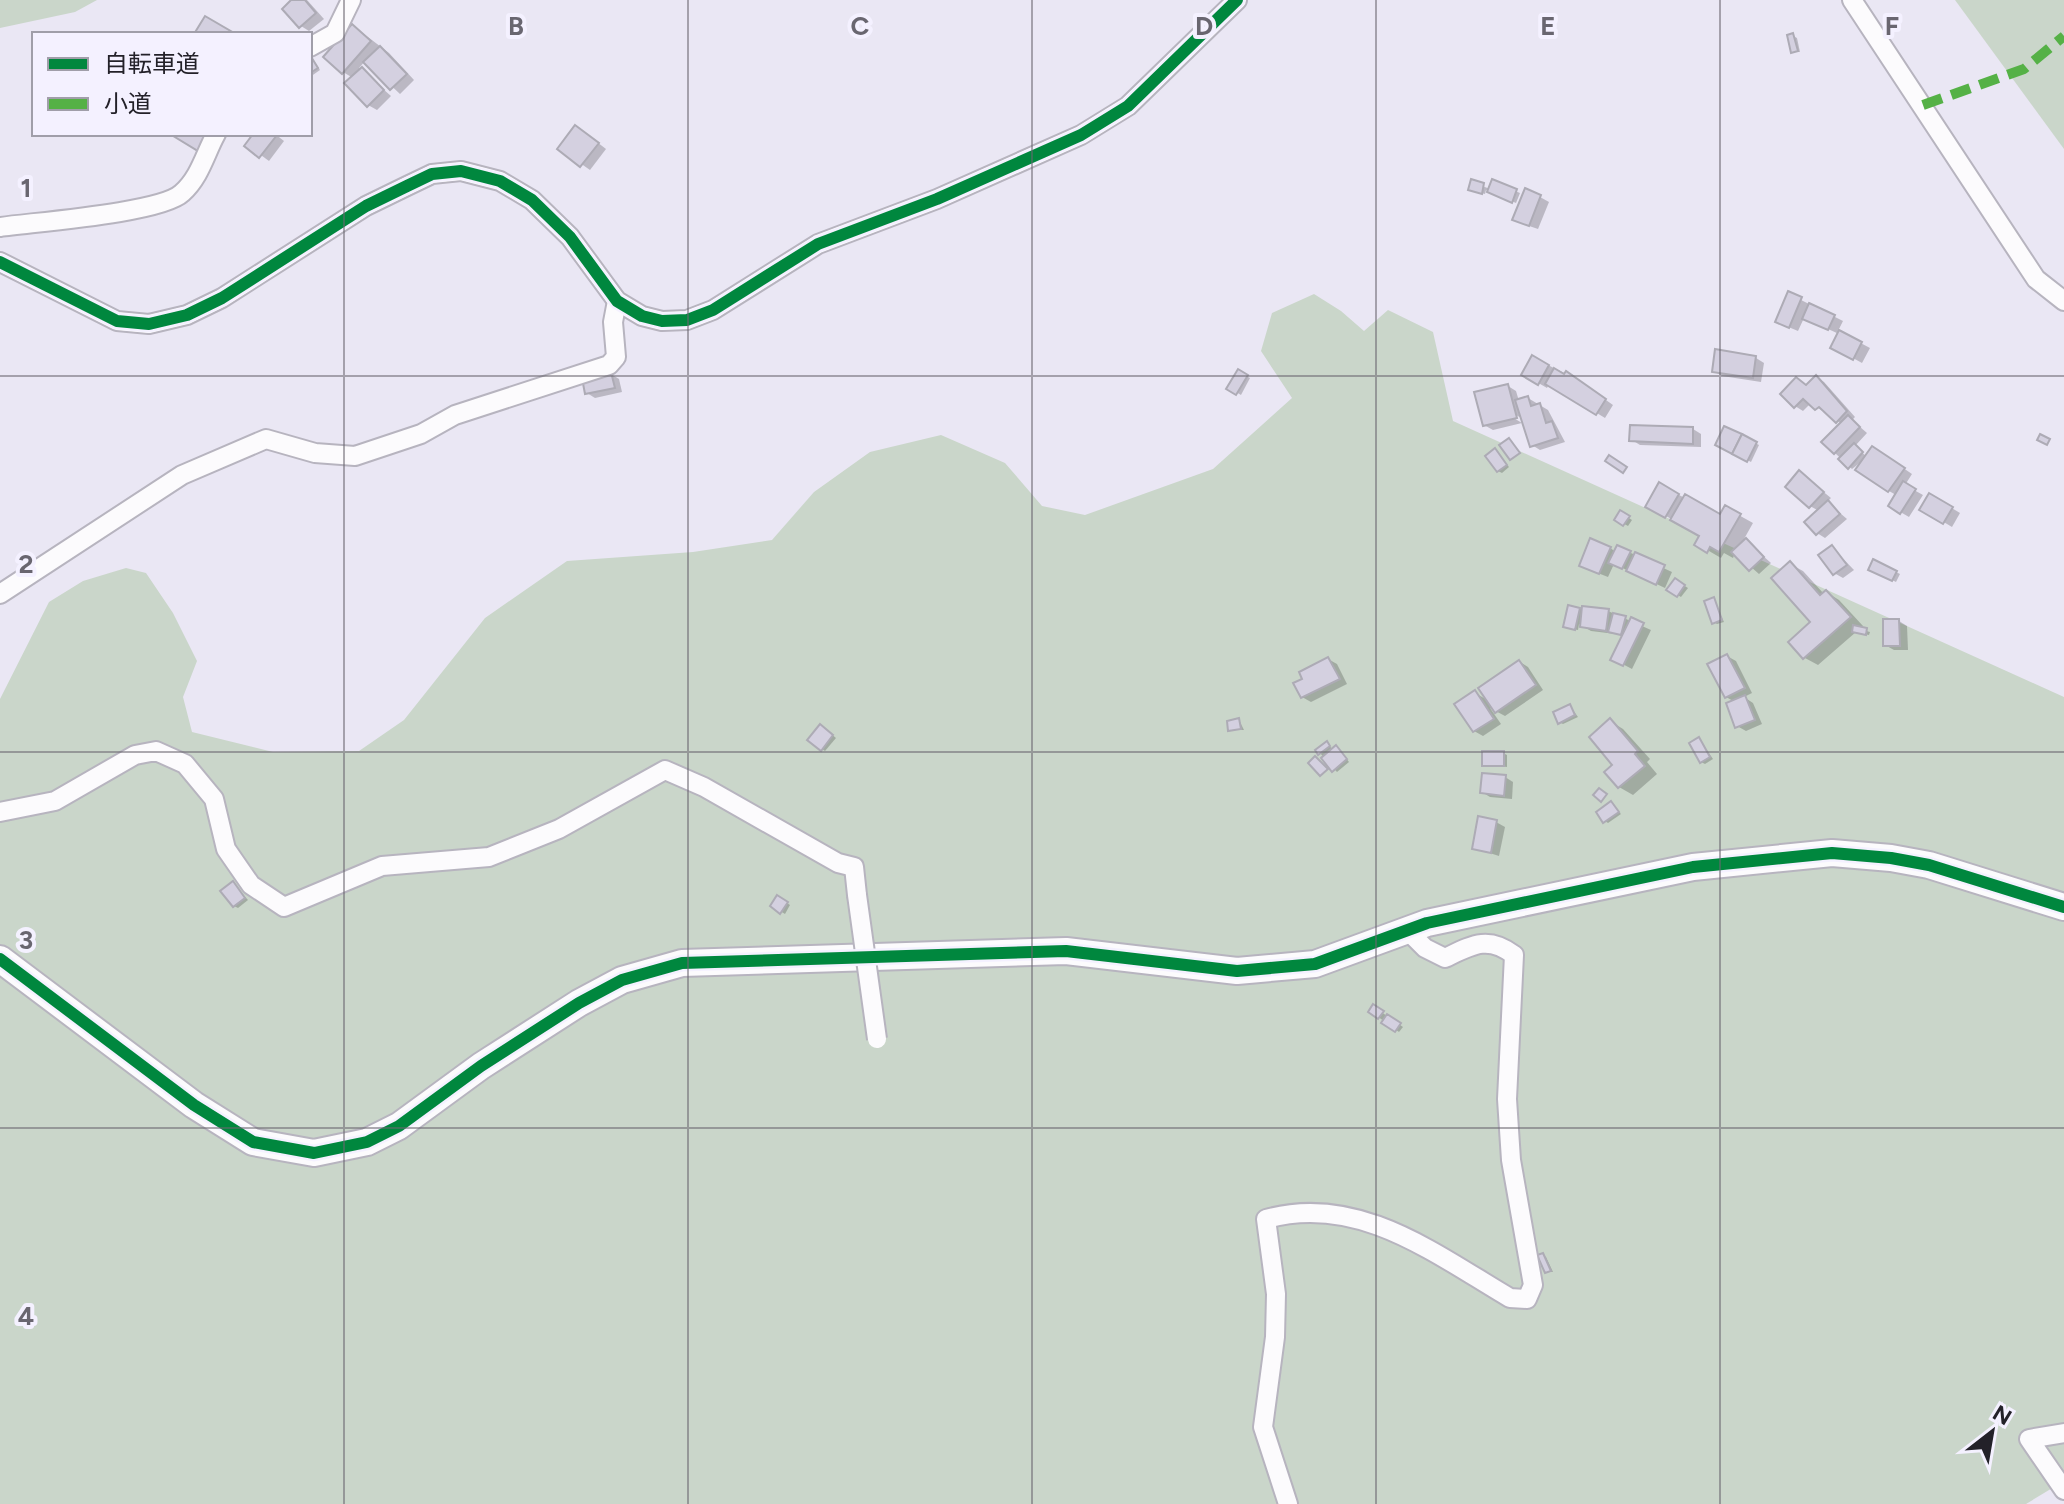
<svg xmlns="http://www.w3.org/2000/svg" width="2064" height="1504" font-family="Figtree,'Noto Sans JP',sans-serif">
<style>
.green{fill:#cad6ca}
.shadow{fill:#0003}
.building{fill:#d4d0e0;stroke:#adabb5;stroke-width:2}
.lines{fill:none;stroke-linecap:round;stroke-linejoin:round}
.street-casing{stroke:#b7b4bf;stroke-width:22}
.secondary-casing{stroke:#b7b4bf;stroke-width:30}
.street{stroke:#fcfbfd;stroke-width:18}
.secondary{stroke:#fcfbfd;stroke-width:26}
.street-bridge-casing{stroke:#b7b4bf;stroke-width:22;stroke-linecap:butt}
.street-bridge{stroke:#fcfbfd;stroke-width:18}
.quiet{stroke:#55b146;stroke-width:10;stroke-dasharray:20 10;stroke-linecap:butt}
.cycleway-casing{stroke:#f4f1ff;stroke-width:17}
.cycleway{stroke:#00873e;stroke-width:12}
.grid{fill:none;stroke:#696670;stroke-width:2;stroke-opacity:0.55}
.grid-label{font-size:26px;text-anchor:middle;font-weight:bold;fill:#696670;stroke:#f4f1ff;stroke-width:8;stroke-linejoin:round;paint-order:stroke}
</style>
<rect width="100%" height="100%" fill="#eae7f4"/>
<g class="green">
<path d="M0,0H97L75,12L0,28Z"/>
<path d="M1955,0H2064V149Z"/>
<path d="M1314,294L1341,311L1364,331L1388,310L1433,332L1453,421L2064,697V1481L2026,1504H0V699L49,602L83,581L126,568L146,573L173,613L197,661L183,697L192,732L273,752L359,751L404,720L485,618L567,561L693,552L772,540L814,492L870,452L941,435L1005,463L1042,506L1085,515L1213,469L1292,398L1261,351L1272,313Z"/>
</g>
<g class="shadow">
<path d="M294,0H307L324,19L309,31L301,26Z"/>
<path d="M360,31L389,53L414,80L400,94L365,61L359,68L391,96L377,110L368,105L353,78L343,72Z"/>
<path d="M1793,36L1797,38L1800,52L1793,51Z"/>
<path d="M310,55L320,70L310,77Z"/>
<path d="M584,132L606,149L590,170L560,149Z"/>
<path d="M255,134H275L284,141L269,161L247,145Z"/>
<path d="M1472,182L1490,189L1493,182L1520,193L1516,203L1486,190L1485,194L1473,191Z"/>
<path d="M1540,197L1549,202L1538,229L1523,224Z"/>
<path d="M1789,294L1843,321L1838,331L1870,348L1862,363L1833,347L1839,334L1804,318L1798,331L1786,326Z"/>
<path d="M1533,358L1575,378L1613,405L1605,418L1549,384L1547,388L1523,374Z"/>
<path d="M1756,358L1764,363L1761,382L1722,376L1714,371Z"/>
<path d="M1238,372L1250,378L1241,395L1229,388Z"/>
<path d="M611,374L619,379L622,392L595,398L587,393Z"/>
<path d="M1816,377L1824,382L1855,417L1852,420L1867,433L1855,446L1867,457L1881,453L1912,474L1905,485L1923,495L1909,517L1890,506L1896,495L1889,491L1866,458L1852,469L1835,453L1842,424L1811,403L1803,411L1795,406L1797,379L1807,386Z"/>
<path d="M1508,386L1516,391L1519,401L1528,398L1548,410L1565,442L1540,450L1532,445L1523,419L1509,411L1507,414L1522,423L1493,430L1484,425Z"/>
<path d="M1725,428L1759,445L1751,462L1717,444Z"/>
<path d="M1693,429L1701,434V447L1640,445L1632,440Z"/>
<path d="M1495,451L1509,467L1502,473L1498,471Z"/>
<path d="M1800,473L1831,498L1827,502L1847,519L1825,538L1817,533L1819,511L1810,506Z"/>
<path d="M1660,485L1721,517L1726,508L1753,523L1744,539L1771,563L1759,574L1735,553L1733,558L1724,553L1721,558L1697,544L1702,536L1648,506Z"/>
<path d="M1930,495L1960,513L1952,527L1922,509Z"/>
<path d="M1621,513L1632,520L1628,526L1617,520Z"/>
<path d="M1618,547L1672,572L1665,588L1614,564L1608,577L1590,570L1610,548L1616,552Z"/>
<path d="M1832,547L1854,570L1843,578L1834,573Z"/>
<path d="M1874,561L1900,574L1896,582L1870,569Z"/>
<path d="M1790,564L1803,571L1824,594L1826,592L1839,600L1863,626L1859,629L1870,632L1869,635L1856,632L1818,665L1805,658L1790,642L1813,622Z"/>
<path d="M1675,580L1688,588L1681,597L1669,590Z"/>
<path d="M1713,600L1724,622L1717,624L1714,622Z"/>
<path d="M1579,609L1608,611L1651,630L1632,669L1613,659L1632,636L1591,631L1579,624L1578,630L1568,628Z"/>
<path d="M1899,621L1907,626L1908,650H1894L1885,645Z"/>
<path d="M1727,656L1736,661L1752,693L1744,697L1753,703L1762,724L1746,731L1737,726L1735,702L1726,697Z"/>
<path d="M1328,659L1337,664L1347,684L1311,702L1302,697L1305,679Z"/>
<path d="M1520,662L1528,667L1543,690L1505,716L1490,708L1501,724L1483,736L1474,731L1475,693L1489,701Z"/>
<path d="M1570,706L1578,717L1563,724L1559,722Z"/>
<path d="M1239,720L1244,730H1230Z"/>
<path d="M1610,721L1623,729L1650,759L1647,762L1657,774L1633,795L1619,787L1607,772L1615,765Z"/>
<path d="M824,728L836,738L825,751L822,749Z"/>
<path d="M1699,739L1713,759L1705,764L1701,762Z"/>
<path d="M1327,743L1333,750H1340L1349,762L1337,772L1320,753Z"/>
<path d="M1503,753L1507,755V767L1484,764Z"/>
<path d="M1505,777L1513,782L1512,799L1490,797L1482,792Z"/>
<path d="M1611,804L1621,814L1608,823L1605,821Z"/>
<path d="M1496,822L1505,827L1499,856L1474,848Z"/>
<path d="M233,884L248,900L238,908L234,906Z"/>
<path d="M778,897L790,905L785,914L772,906Z"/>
<path d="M1374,1007L1403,1027L1399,1032L1370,1011Z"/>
<path d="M1543,1255L1546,1257L1553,1272H1547Z"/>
</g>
<g class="building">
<path d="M291,0H305L316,13L299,28L282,9Z"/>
<path d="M205,16L234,33L233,34H194Z"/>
<path d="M352,24L371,41L342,74L323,57Z"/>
<path d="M1793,33L1798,51L1791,53L1787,35Z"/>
<path d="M380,46L407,74L390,90L363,62Z"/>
<path d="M310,55L318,68L310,73Z"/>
<path d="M362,67L384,90L367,107L344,83Z"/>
<path d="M575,125L599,143L580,167L557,149Z"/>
<path d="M170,134H208L198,151Z"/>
<path d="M253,134L277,135L259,158L244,146Z"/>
<path d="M1471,179L1484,183L1482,194L1468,190Z"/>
<path d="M1492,179L1517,189L1512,203L1487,192Z"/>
<path d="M1525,188L1541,195L1529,226L1512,220Z"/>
<path d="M1788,291L1802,297L1789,328L1775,322Z"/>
<path d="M1809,303L1835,315L1828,330L1802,319Z"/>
<path d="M1839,330L1862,342L1853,360L1830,348Z"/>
<path d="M1715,349L1756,356L1753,378L1712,372Z"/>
<path d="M1532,355L1549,365L1538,385L1521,375Z"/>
<path d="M1554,368L1564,374L1566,371L1606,399L1596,415L1545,384Z"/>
<path d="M1238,369L1248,375L1236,395L1226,389Z"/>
<path d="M611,372L615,388L585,394L582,378Z"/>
<path d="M1816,375L1847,411L1836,423L1819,407L1815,410L1803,399L1794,408L1780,394L1796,377L1806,385Z"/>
<path d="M1508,384L1517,418L1483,426L1474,392Z"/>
<path d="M1528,396L1531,406L1540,403L1546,423L1552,421L1558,438L1530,447L1515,400Z"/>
<path d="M1848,415L1860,427L1834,454L1821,442Z"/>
<path d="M1630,425L1693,427V444L1629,441Z"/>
<path d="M1724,426L1742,434L1732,454L1715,445Z"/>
<path d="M1742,434L1757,442L1747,462L1732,454Z"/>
<path d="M2040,434L2050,439L2047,445L2037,440Z"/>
<path d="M1509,438L1520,453L1510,460L1499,445Z"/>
<path d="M1854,443L1863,452L1848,469L1838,459Z"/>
<path d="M1872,446L1905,468L1888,492L1855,470Z"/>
<path d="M1495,448L1507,465L1497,472L1485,456Z"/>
<path d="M1609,455L1627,467L1623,473L1605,461Z"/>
<path d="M1799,470L1824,492L1809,508L1785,487Z"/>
<path d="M1903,481L1916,489L1900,514L1888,506Z"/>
<path d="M1659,482L1679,494L1665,518L1645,507Z"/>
<path d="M1929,493L1953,507L1943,524L1919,510Z"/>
<path d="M1685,494L1720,514L1725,505L1741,514L1719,552L1710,547L1707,553L1694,545L1699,536L1670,520Z"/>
<path d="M1828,500L1840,514L1816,535L1804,522Z"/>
<path d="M1620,510L1630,516L1623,526L1614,520Z"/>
<path d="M1590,538L1611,547L1599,574L1579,566Z"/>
<path d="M1746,538L1764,557L1749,571L1731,552Z"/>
<path d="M1617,545L1631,551L1622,569L1608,563Z"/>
<path d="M1832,545L1847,565L1833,575L1818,555Z"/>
<path d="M1635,552L1665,565L1656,585L1626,571Z"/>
<path d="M1873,559L1897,571L1892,581L1868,570Z"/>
<path d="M1790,561L1820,595L1826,590L1851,617L1803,659L1788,642L1810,622L1771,578Z"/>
<path d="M1675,578L1685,585L1677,597L1666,590Z"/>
<path d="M1714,597L1722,620L1712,624L1704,601Z"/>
<path d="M1568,605L1580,608L1575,630L1563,627Z"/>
<path d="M1582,606L1609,609L1606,631L1580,627Z"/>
<path d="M1613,613L1626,616L1621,635L1608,632Z"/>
<path d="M1631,617L1644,623L1623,666L1610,660Z"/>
<path d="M1883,619H1899L1900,646H1883Z"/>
<path d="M1853,625L1867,628L1866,635L1852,632Z"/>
<path d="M1727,654L1745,688L1725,698L1707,664Z"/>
<path d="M1328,657L1340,679L1301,698L1293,683L1302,679L1299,672Z"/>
<path d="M1519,660L1536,685L1495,713L1478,688Z"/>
<path d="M1475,690L1494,719L1473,732L1454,704Z"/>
<path d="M1745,695L1755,720L1735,728L1726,703Z"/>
<path d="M1570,704L1575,715L1558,724L1553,712Z"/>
<path d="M1239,718L1241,729L1228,731L1227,721Z"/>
<path d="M1610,718L1638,751L1635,754L1645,766L1618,788L1604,772L1612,765L1589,737Z"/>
<path d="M820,724L833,735L821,751L807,740Z"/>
<path d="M1699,737L1710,757L1700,763L1689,743Z"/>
<path d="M1327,741L1330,746L1318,755L1315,750Z"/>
<path d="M1336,745L1347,759L1332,772L1321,758Z"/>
<rect x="1482" y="751" width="22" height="15"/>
<path d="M1315,756L1328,769L1320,776L1308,763Z"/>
<path d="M1482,773L1506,775L1504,796L1480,793Z"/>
<path d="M1599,788L1607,794L1601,802L1593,795Z"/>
<path d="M1611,801L1619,812L1603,823L1596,812Z"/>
<path d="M1478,816L1497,820L1491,853L1472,849Z"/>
<path d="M233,881L245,898L233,907L220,891Z"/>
<path d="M777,895L788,902L780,914L770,906Z"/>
<path d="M1373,1004L1384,1011L1378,1019L1368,1012Z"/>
<path d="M1387,1014L1401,1023L1395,1032L1381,1023Z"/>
<path d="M1543,1253L1551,1271L1545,1273L1537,1255Z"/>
</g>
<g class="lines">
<defs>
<g id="street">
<path d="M1852,0L2036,279L2064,301"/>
<path d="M310,47L335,33L351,0"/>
<path d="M0,227C35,222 161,213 182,193C200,177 205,154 216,134"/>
<path d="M0,262L117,321L149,324L187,315L222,298L366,206L407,186L432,174L461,171L500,181L532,200L570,237L617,301L642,316L662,321L687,320L713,310L818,244L937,199L1081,135L1128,106L1237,0"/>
<path d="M0,594L182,475L266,439L315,453L355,456L421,434L455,415L609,365L616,357L613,322L617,301"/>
<path d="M0,812L55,801L135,755L156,751L185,764L214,799L226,849L251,885L284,907L382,866L489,857L559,829L665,770L704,787L838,863L854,867L857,895"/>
<path d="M2064,1433L2029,1439L2064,1490"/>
<path d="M1288,1504L1263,1427L1275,1337L1276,1294L1266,1219C1358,1193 1435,1254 1510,1298L1527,1299L1533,1285L1511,1160L1507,1099L1514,955C1488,935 1472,945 1445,958L1425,948L1408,931"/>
</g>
<path id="secondary" d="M0,959L194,1105L253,1142L314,1153L367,1142L399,1126L481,1066L579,1003L622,980L682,963L1066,951L1237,971L1315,964L1427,923L1693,867L1832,853L1891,858L1929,865L2064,907"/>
</defs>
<use href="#street" class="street-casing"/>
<use href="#secondary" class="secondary-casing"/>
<use href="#street" class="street"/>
<use href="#secondary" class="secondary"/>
<defs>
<path id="street-bridge" d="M857,895L877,1039"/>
</defs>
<use href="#street-bridge" class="street-bridge-casing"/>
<use href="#street-bridge" class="street-bridge"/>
<path class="quiet" d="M1923,105L2024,69L2064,36"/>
<defs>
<g id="cycleway">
<path d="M0,262L117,321L149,324L187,315L222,298L366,206L407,186L432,174L461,171L500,181L532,200L570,237L617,301L642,316L662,321L687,320L713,310L818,244L937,199L1081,135L1128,106L1237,0"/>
<path d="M0,959L194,1105L253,1142L314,1153L367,1142L399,1126L481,1066L579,1003L622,980L682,963L1066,951L1237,971L1315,964L1427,923L1693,867L1832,853L1891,858L1929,865L2064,907"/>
</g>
</defs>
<use href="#cycleway" class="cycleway-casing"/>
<use href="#cycleway" class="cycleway"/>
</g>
<path class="grid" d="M344,0V1504M688,0V1504M1032,0V1504M1376,0V1504M1720,0V1504M0,376H2064M0,752H2064M0,1128H2064"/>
<g class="grid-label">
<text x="516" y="35">B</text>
<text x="860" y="35">C</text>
<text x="1204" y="35">D</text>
<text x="1548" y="35">E</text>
<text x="1892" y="35">F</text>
<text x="26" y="197">1</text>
<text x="26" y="573">2</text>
<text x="26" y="949">3</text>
<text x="26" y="1325">4</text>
</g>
<rect x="32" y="32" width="280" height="104" fill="#f4f1ff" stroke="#a09ea9" stroke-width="2"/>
<rect x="48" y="58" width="40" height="12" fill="#00873e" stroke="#a09ea9" stroke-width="2"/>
<text x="104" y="72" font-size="24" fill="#232129">自転車道</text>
<rect x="48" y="98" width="40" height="12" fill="#55b146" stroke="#a09ea9" stroke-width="2"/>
<text x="104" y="112" font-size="24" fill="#232129">小道</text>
<g transform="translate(1992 1432) rotate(31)" stroke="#f4f1ff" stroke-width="6" paint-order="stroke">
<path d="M0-6L14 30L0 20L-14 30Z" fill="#232129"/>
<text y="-12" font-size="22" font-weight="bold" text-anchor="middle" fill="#232129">N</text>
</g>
</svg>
